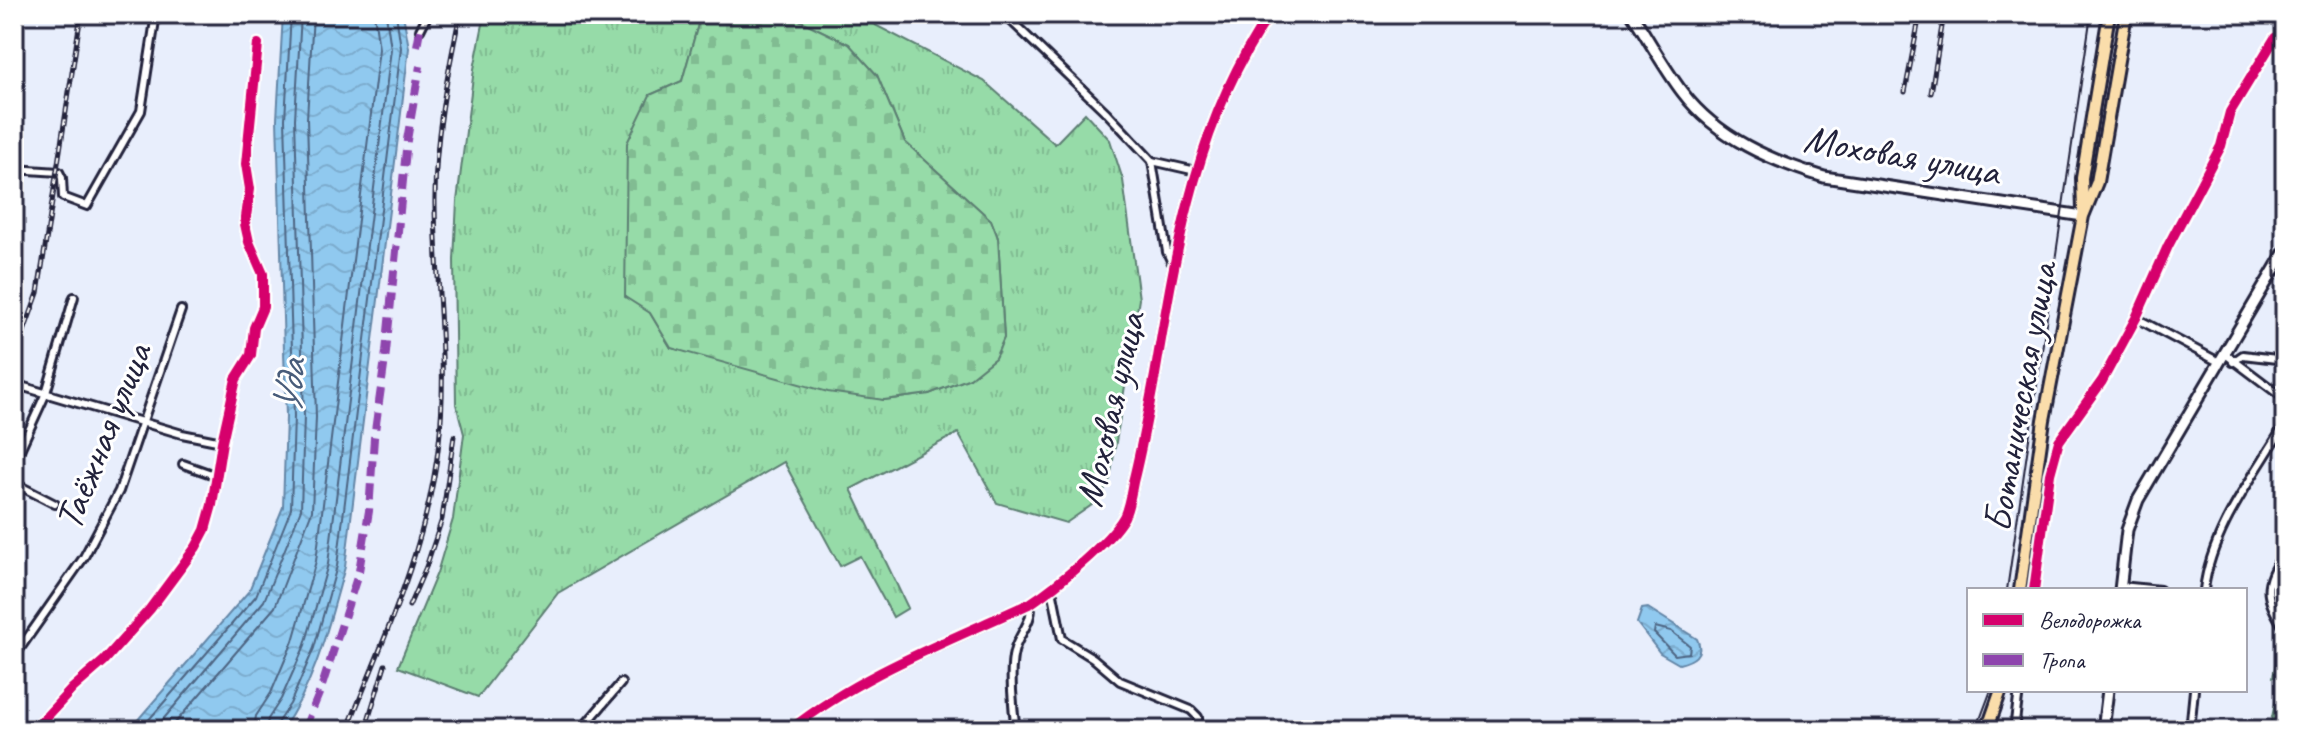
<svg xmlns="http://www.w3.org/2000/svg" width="2299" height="744" font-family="Caveat,sans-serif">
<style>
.grass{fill:url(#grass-tufts);stroke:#5c7e72;stroke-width:2}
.cemetery{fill:url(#cemetery-stones);stroke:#5c7e72;stroke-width:2}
.water{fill:url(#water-waves);stroke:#6486a7;stroke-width:2}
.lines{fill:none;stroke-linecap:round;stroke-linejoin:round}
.shore{stroke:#4e6583;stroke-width:2}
.minor-casing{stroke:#22223b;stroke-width:12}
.tertiary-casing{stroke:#22223b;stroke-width:14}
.secondary-casing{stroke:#22223b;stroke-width:15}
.primary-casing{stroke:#22223b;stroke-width:16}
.minor{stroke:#fff;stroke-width:6}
.tertiary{stroke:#fff;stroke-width:8}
.secondary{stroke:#fff;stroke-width:9}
.primary{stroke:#faddab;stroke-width:10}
.tram{stroke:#22223b;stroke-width:2}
.rail-casing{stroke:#22223b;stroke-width:5}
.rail{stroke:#fff;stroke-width:2;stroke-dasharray:6;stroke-linecap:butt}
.quiet{stroke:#8e44ad;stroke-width:8;stroke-dasharray:16 8;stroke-linecap:butt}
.cycleway-casing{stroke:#fff;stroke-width:15}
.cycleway{stroke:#d6006c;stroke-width:10}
.labels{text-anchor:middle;stroke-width:6;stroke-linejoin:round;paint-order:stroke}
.street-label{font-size:40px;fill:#22223b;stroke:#fff}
.water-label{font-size:42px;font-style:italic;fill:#485c7a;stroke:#fff}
</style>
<defs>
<pattern id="grass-tufts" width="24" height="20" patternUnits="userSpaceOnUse" patternTransform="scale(2)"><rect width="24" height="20" fill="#96dba8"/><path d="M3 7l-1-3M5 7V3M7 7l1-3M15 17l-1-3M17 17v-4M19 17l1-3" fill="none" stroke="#81bc92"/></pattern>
<pattern id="cemetery-stones" width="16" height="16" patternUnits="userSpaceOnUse" patternTransform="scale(2)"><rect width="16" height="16" fill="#96dba8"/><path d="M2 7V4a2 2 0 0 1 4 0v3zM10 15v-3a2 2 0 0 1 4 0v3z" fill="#81bc92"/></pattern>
<pattern id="water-waves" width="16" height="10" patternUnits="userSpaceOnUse" patternTransform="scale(2)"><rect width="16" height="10" fill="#90c9ef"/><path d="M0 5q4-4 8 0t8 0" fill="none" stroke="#7cacce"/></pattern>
</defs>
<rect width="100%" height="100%" fill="#e8eefc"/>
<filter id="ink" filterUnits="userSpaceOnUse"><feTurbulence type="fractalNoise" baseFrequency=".0125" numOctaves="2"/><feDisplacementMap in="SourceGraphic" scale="16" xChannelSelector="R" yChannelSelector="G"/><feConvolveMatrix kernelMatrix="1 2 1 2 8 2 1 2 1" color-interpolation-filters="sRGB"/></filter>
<g filter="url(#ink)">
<g class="grass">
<path d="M485,14H701L682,81L650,95V313L671,348L884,400L929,394L970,378L1004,338L998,238L991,220L905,142L877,75L849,44L787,14H854L984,81L1055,144L1085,113L1110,140L1123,180L1139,299L1110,479L1099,500L1066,523L997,503L958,433L851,489L908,608L893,617L860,556L840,566L784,462L558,593L478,697L398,667L437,573L453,519L464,434L456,404L454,260L457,201L474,69Z"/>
<path d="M2277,588H2285V729L2269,730L2281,678L2273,677L2280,645Z"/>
</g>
<path class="cemetery" d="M701,14H787L849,44L877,75L905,142L991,220L998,238L1004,338L995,358L970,378L929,394L884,400L828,392L671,348L650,313L625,297L627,143L650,95L682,81Z"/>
<g class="water">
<path d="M283,14H403L409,48L345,567C329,623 316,682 282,730H129L249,591L283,507L286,417L277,119Z"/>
<path d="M1648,608L1697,639C1705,655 1692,661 1679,664L1660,653L1637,623L1642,609Z"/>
</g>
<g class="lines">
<g class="shore">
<path d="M1655,627L1671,631L1690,646L1689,653L1675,655L1654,633Z"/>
<path d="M140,730L256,596L291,509L294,416L285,119L291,14"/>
<path d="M154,730L264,601L301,509L304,416L295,119L301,14"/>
<path d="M169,730L275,607L312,511L316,417L307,119L313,14"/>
<path d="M254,730L256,716L271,693L293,641L316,561L379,49L374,14"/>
<path d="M266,730L268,719L281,699L305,645L328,564L391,49L386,14"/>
<path d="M276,730L277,723L290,704L314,648L337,566L401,48L396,14"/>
</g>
<defs>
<g id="minor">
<path d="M1004,14L1107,113L1152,161L1167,252L1173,265"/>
<path d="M420,30L428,14"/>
<path d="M1152,161L1196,171"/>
<path d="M14,169L59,172L62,178L63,197L87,206L141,111L156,14"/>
<path d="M2136,318L2219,362"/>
<path d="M2224,353L2285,399"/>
<path d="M2233,362L2243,355L2285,360"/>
<path d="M14,384L182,434L222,442"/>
<path d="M14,463L46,393L74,297"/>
<path d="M183,464L217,476"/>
<path d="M14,483L55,504"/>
<path d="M2285,551C2262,586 2264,595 2285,630"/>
<path d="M2121,586L2160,590"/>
<path d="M1052,589L1062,639L1093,658L1120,681L1191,710L1198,717V730"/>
<path d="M2034,590L2050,474L2059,441L2102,381L2136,318L2168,246L2221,146L2230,112L2275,38L2285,34"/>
<path d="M2204,590C2211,530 2255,475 2285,424"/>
<path d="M14,657L84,557L119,491L181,310"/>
<path d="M14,727L36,728L73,688L104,661L150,609L196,547L205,530L212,505L222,442L236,379L251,355L254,328L263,307V274L249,242L245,224L250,189L246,164L258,44"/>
<path d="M581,730L621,683"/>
<path d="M1016,730C1013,710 1009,671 1014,652C1018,634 1033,623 1031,603"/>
<path d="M2014,730L2019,690"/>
<path d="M2190,730L2194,690"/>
</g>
<path id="tertiary" d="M790,730C860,674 949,641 1031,603C1055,587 1110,542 1124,517C1129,507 1131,493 1133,482C1142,447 1148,411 1155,375C1176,250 1196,120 1270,14"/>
<g id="secondary">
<path d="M1632,14C1649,40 1664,68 1683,93C1717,138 1772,161 1824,177L2083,216"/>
<path d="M2120,590L2127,530L2138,500L2285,251"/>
<path d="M2103,730L2108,690"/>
</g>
<g id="primary">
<path d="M2083,210L2082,178L2109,14"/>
<path d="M2020,590L2044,420L2083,216L2097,182L2126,14"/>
<path d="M1987,730L2001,690"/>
</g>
</defs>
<use href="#minor" class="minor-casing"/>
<use href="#tertiary" class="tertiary-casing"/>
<use href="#secondary" class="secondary-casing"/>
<use href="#primary" class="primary-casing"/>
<use href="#minor" class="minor"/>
<use href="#tertiary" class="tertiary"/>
<use href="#secondary" class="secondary"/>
<use href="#primary" class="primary"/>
<g class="tram">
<path d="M2007,590L2091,14"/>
<path d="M1976,730L1991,690"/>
</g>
<defs>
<g id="rail">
<path d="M1905,92L1920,14"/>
<path d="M1931,93L1944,14"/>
<path d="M14,359L38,293L81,14"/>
<path d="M409,606L426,567L442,519L454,436"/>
<path d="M347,730C385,636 428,544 439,442C448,364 436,285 435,206C434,142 447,76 460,14"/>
<path d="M365,730L385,665"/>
</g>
</defs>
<use href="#rail" class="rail-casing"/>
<use href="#rail" class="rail"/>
<g class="quiet">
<path d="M417,46L420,30"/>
<path d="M304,730L321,689L359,571L369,511L374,438L386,352L407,140L420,66"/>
</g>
<defs>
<g id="cycleway">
<path d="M2034,590L2050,474L2059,441L2102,381L2136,318L2168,246L2221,146L2230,112L2275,38L2285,34"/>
<path d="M14,727L36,728L73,688L104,661L150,609L196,547L205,530L212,505L222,442L236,379L251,355L254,328L263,307V274L249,242L245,224L250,189L246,164L258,44"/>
<path d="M790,730C860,674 949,641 1031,603C1055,587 1110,542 1124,517C1129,507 1131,493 1133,482C1142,447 1148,411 1155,375C1176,250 1196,120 1270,14"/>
</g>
</defs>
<use href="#cycleway" class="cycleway-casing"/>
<use href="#cycleway" class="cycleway"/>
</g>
</g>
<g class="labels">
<g class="street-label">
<text transform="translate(1902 154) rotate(10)" y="14">Моховая улица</text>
<text transform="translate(2019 397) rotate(-80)" y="14">Ботаническая улица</text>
<text transform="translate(1109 409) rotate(-77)" y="14">Моховая улица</text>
<text transform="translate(102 436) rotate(-68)" y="14">Таёжная улица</text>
</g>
<g class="water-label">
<text transform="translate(288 387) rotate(-84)" y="15">Уда</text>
</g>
</g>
<rect width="2299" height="744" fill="none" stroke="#fff" stroke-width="48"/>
<rect x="24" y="24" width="2251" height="696" fill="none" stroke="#22223b" stroke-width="3" filter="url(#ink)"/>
<rect x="1967" y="588" width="280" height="104" fill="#ffffff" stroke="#a7a7b1" stroke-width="2"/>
<rect x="1983" y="614" width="40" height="12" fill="#d6006c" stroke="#a7a7b1" stroke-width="2"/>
<text x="2039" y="628" font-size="24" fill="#22223b">Велодорожка</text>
<rect x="1983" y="654" width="40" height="12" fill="#8e44ad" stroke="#a7a7b1" stroke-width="2"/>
<text x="2039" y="668" font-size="24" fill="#22223b">Тропа</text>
</svg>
